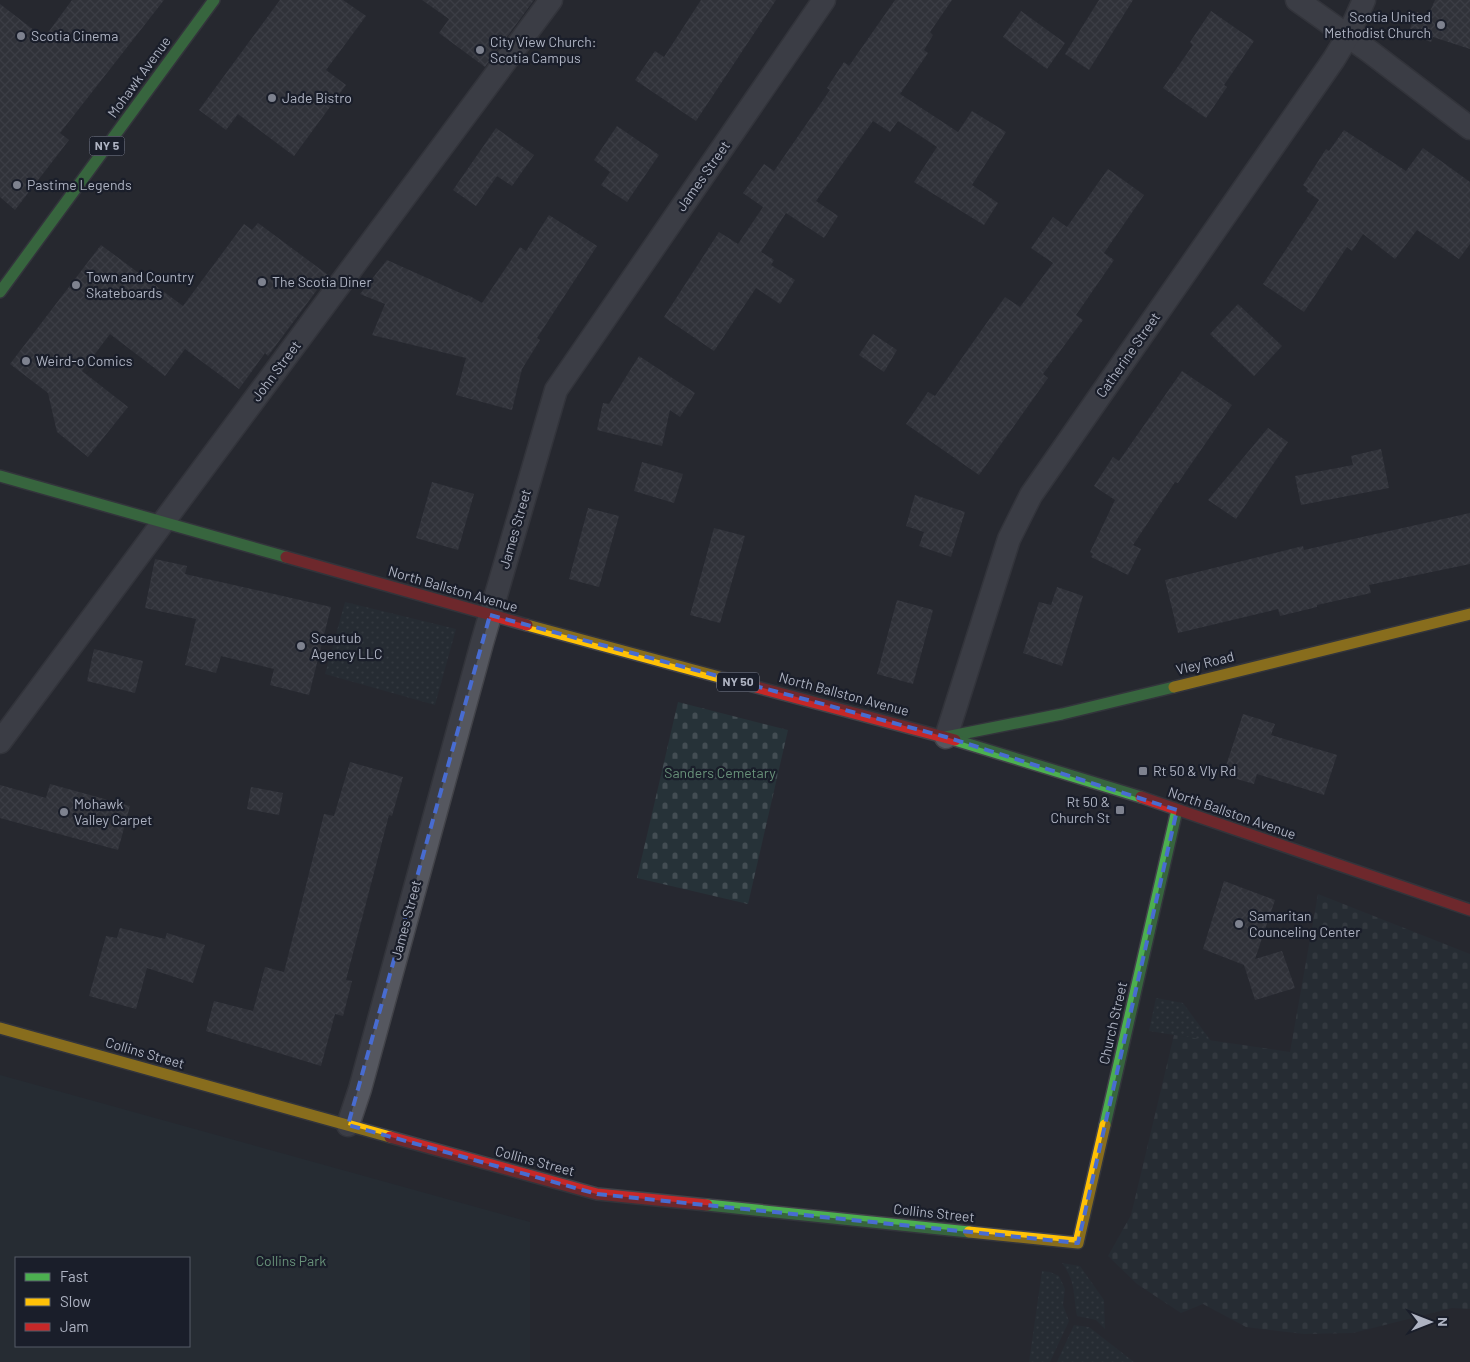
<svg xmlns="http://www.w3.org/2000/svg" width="1470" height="1362" font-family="Barlow,sans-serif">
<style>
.grass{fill:url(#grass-dots)}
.cemetery{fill:url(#cemetery-stones)}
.green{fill:#263238;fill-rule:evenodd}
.building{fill:url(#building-cross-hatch)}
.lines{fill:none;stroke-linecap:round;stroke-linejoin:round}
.street-casing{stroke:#424349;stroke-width:25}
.fast-casing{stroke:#424349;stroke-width:14}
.slow-casing{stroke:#424349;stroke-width:14}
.jam-casing{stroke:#424349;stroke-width:14}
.street{stroke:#55575f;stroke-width:22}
.fast{stroke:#4caf50;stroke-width:11}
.slow{stroke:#ffc107;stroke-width:11}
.jam{stroke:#c62828;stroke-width:11}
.marked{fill:none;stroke:#486cd1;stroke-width:4;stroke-dasharray:10 6;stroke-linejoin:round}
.poi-dot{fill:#7e828f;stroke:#1a1e2a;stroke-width:2}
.labels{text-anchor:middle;stroke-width:4.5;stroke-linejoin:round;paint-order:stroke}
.shield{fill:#1a1e2a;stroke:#828694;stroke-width:1}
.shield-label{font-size:12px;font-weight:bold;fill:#aeb3c2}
.poi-label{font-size:14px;fill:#aeb3c2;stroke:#1a1e2a;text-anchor:start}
.street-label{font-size:14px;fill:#aeb3c2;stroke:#1a1e2a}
.park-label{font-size:14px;fill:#689179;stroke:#1a1e2a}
</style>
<defs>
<pattern id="grass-dots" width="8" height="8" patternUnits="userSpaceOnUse" patternTransform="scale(1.25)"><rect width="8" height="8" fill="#263238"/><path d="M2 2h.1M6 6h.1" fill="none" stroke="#434d53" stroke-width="1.8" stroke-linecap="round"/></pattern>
<pattern id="cemetery-stones" width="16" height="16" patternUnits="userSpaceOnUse" patternTransform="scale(1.25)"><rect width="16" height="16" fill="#263238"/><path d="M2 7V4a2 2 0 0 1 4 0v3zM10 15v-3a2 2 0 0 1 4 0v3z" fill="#434d53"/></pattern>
<pattern id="building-cross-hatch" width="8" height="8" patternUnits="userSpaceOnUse" patternTransform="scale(1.25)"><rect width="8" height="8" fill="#3d3f46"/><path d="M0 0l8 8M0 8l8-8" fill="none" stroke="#56585f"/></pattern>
</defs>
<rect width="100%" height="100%" fill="#262830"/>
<g class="grass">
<path d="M345,602L456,629L435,705L325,674Z"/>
<path d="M1156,998L1183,1003L1211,1041L1149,1031Z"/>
<path d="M1062,1263L1080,1266L1104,1300L1105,1329L1096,1320L1077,1316C1073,1294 1076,1282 1062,1263Z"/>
<path d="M1042,1271L1050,1272L1059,1276L1065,1289L1063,1305L1069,1321L1050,1362H1029Z"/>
<path d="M1074,1325L1089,1327L1134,1362H1057Z"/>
</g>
<g class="cemetery">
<path d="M678,702L788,730L748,904L637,878Z"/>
<path d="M1318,894L1470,954V1309L1452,1308L1353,1333L1304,1334L1246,1327L1203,1304L1181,1313L1137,1284L1108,1256L1131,1215L1174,1035L1290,1052Z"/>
</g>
<path class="green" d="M0,1075L530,1222V1362H0ZM16,1258H189V1346H16Z"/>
<g class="building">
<path d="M72,0H164L60,133L69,140L15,210L0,197V4L44,38Z"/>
<path d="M280,0H343L366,16L326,70L346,85L294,156L238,114L226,130L199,110Z"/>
<path d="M422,0H534L485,67L439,33L449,19Z"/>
<path d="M701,0H776L696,121L635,80L655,51L664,57Z"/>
<path d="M895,0H952L930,32L933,35L924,50L928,53L900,94L958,132L972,111L1006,132L972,185L998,203L984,225L914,182L937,147L898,121L890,132L873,121L816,201L838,216L824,238L786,213L761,252L774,260L771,265L795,280L780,304L756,288L714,351L664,317L719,232L738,244L763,207L743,193L764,164L774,171L830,90L827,88L844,62L849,66Z"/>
<path d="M1099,0H1133L1089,70L1065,54Z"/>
<path d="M1435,0H1470V49L1433,37L1431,42L1408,33L1417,12L1428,16Z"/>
<path d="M1021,11L1065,43L1047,69L1003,37Z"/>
<path d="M1211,11L1254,41L1224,85L1227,87L1206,118L1163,88L1193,45L1190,42Z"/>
<path d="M617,126L659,155L627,202L601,185L610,172L594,160Z"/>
<path d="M496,128L534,155L512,186L497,176L476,206L453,190Z"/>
<path d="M1344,130L1406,171L1423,148L1470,182V244L1459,259L1417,230L1395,259L1363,234L1352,251L1347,247L1304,312L1263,284L1319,200L1306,191L1308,189L1303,185L1326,149L1329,151Z"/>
<path d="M1108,169L1144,195L1104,253L1114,260L1076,315L1083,320L1043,374L1048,378L979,475L906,424L928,392L935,396L1005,297L1020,307L1053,263L1031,248L1053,217L1067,227Z"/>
<path d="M549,215L597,246L537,338L540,340L522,369L512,410L456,395L466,358L372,335L385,304L360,294L387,260L467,296L468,295L482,303L520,247L526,251Z"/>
<path d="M258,223L328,275L268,356L265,353L239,389L185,349L165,376L110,334L82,371L128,407L88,457L57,432L48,393L10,364L101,245L183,306L244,224L252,230Z"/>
<path d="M1238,304L1282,346L1254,376L1210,334Z"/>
<path d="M873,334L897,350L884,372L859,355Z"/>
<path d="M639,356L695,393L680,417L670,410L662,446L597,430L603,403L609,404Z"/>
<path d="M1182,371L1232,405L1178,483L1175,482L1133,545L1141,549L1128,575L1091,557L1093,554L1090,552L1115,500L1094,486L1113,457L1119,461Z"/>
<path d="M1268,428L1288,442L1236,519L1208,500Z"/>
<path d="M1381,449L1389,488L1301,505L1295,476L1353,465L1351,456Z"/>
<path d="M642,462L683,474L674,503L634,491Z"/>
<path d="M432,482L474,494L458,550L416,538Z"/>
<path d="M915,495L965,512L951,557L919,546L924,532L906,526Z"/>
<path d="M588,508L619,516L599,587L569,579Z"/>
<path d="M1470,513V564L1369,585L1371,593L1317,605V607L1280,616L1278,609L1178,633L1165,580L1303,546L1304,550Z"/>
<path d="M714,528L745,536L720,623L690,615Z"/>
<path d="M155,559L187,566L185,574L331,607L309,695L270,685L274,669L221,656L216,673L185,665L196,619L145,608Z"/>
<path d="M1057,587L1083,596L1062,666L1023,653L1039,602L1051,605Z"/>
<path d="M897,600L933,610L913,684L877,674Z"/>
<path d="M94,649L143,661L135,693L87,681Z"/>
<path d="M1243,714L1275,724L1271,735L1337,755L1324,795L1257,774L1254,784L1223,775Z"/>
<path d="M350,762L403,777L392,816L389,815L346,980L352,981L343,1016L335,1014L321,1066L206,1031L214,1001L253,1011L265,967L284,972L324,814L334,816Z"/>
<path d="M50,784L130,806L118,850L0,818V785L46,798Z"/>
<path d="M251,787L283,793L279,815L247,809Z"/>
<path d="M1224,881L1275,900L1255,959L1282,951L1295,988L1255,1000L1244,965L1203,949Z"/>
<path d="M120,928L165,939L167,933L205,945L193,983L147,968L136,1009L89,996L106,936L117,938Z"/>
</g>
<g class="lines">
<defs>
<g id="street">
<path d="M1297,0L1369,51L1470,128"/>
<path d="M946,737L1009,539L1031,495L1334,59L1348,36L1364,0"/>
<path d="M0,742L551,0"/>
<path d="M348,1125L360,1089L482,643L556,390L824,0"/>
</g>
<g id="fast">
<path d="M0,292L214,0"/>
<path d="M0,476L286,557"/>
<path d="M946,737L1062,714L1174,687"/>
<path d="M955,740L1141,797"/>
<path d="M1105,1125L1177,810"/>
<path d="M707,1205L969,1232"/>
</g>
<g id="slow">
<path d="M527,625L734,681"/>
<path d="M1174,687L1470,614"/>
<path d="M0,1028L390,1137"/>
<path d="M969,1232L1078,1243L1105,1125"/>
</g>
<g id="jam">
<path d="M286,557L527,625"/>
<path d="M734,681L955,740"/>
<path d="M1141,797L1470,910"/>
<path d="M390,1137L597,1194L707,1205"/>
</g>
</defs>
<use href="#street" class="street-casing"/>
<use href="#fast" class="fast-casing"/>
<use href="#slow" class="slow-casing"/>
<use href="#jam" class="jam-casing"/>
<use href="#street" class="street"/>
<use href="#fast" class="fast"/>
<use href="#slow" class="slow"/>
<use href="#jam" class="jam"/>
</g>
<path d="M0 0H1470V1362H0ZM490,615L946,737L1177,810L1078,1243L597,1194L348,1125Z" fill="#262830" fill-opacity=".55" fill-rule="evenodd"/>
<path class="marked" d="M490,615L946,737L1177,810L1078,1243L597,1194L348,1125Z"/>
<g class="poi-dot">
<circle cx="1441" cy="25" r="5"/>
<circle cx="21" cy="36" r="5"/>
<circle cx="480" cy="50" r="5"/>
<circle cx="272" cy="98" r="5"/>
<circle cx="17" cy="185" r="5"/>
<circle cx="262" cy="282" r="5"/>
<circle cx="76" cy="285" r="5"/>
<circle cx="26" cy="361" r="5"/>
<circle cx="301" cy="646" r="5"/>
<rect x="1138" y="766" width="10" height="10" rx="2.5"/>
<rect x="1115" y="805" width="10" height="10" rx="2.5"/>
<circle cx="64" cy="812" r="5"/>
<circle cx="1239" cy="924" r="5"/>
</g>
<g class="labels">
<g class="shield">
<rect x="89.5" y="136.5" width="35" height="19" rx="4"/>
<rect x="717" y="672.5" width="42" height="19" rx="4"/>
</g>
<g class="shield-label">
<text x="107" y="150">NY 5</text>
<text x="738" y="686">NY 50</text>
</g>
<g class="poi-label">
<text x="1431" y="22" text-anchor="end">Scotia United<tspan x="1431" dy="16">Methodist Church</tspan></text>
<text x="31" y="41">Scotia Cinema</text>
<text x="490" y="47">City View Church:<tspan x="490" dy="16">Scotia Campus</tspan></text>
<text x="282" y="103">Jade Bistro</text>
<text x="27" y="190">Pastime Legends</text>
<text x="86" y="282">Town and Country<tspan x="86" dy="16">Skateboards</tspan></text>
<text x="272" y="287">The Scotia Diner</text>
<text x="36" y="366">Weird-o Comics</text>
<text x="311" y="643">Scautub<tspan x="311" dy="16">Agency LLC</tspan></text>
<text x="1153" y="776">Rt 50 &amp; Vly Rd</text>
<text x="1110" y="807" text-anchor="end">Rt 50 &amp;<tspan x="1110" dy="16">Church St</tspan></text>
<text x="74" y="809">Mohawk<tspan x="74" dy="16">Valley Carpet</tspan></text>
<text x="1249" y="921">Samaritan<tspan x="1249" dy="16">Counceling Center</tspan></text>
</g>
<g class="street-label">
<text transform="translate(139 77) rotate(-54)" y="5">Mohawk Avenue</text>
<text transform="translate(703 176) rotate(-55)" y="5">James Street</text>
<text transform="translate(1128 355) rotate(-55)" y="5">Catherine Street</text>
<text transform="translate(276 371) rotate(-53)" y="5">John Street</text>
<text transform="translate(515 529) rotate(-74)" y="5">James Street</text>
<text transform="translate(453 589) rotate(16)" y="5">North Ballston Avenue</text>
<text transform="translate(1205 663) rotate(-14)" y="5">Vley Road</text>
<text transform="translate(844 694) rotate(15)" y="5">North Ballston Avenue</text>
<text transform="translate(1232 813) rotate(19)" y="5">North Ballston Avenue</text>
<text transform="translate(406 920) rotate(-75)" y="5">James Street</text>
<text transform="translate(1113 1023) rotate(-77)" y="5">Church Street</text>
<text transform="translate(145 1053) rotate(16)" y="5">Collins Street</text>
<text transform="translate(535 1161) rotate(15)" y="5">Collins Street</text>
<text transform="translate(934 1213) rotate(6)" y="5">Collins Street</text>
</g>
<g class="park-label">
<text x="720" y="778">Sanders Cemetary</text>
<text x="291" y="1266">Collins Park</text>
</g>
</g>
<rect x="15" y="1257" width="175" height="90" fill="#1a1e2a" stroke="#555a67"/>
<rect x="25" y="1273" width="25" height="8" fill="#4caf50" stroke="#555a67"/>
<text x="60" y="1282" font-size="15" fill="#aeb3c2">Fast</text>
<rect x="25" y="1298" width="25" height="8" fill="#ffc107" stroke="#555a67"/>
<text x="60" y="1307" font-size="15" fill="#aeb3c2">Slow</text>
<rect x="25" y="1323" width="25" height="8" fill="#c62828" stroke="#555a67"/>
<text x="60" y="1332" font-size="15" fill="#aeb3c2">Jam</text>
<g transform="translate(1430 1322) rotate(90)" stroke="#1a1e2a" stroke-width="4" paint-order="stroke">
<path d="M0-4L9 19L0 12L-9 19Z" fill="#aeb3c2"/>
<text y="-8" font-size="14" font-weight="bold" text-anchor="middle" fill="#aeb3c2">N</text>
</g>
</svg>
